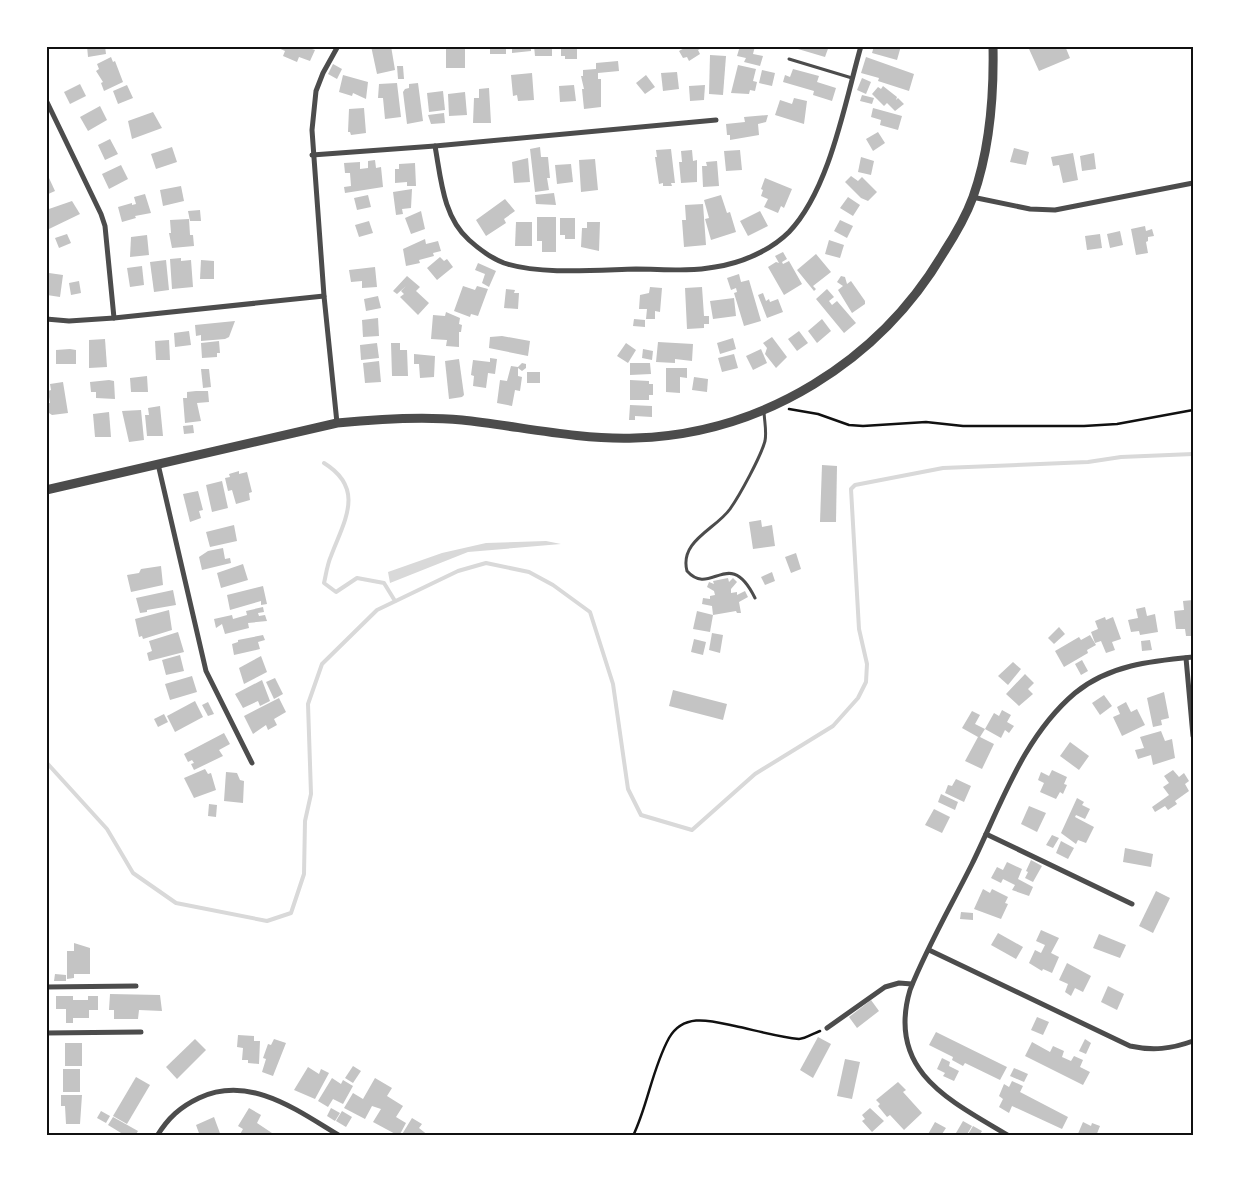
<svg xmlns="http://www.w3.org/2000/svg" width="1239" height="1182" font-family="'Noto Sans',sans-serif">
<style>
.water{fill:#d9d9d9}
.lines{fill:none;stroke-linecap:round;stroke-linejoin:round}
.stream{stroke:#d9d9d9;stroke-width:4}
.building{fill:#c4c4c4}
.path{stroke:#111;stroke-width:2.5}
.service{stroke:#4c4c4c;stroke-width:3}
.minor{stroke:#4c4c4c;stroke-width:5}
.tertiary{stroke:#4c4c4c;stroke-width:9}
.neatline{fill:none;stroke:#111;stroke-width:2}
</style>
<rect width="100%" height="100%" fill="#fff"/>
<path class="water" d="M546,541L561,544L468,552L390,583L388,572L442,553L486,543Z"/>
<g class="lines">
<g class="stream">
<path d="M324,463C366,489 344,521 331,556C327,565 326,575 324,583L336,592L357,578L384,583L395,601"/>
<path d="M46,762L107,829L133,873L176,903L267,921L291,913L304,874L305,821L311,794L308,704L322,664L377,610L458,571L486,563L529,572L553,585L590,612L613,684L628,789L641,815L692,830L755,774L833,726L858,698L866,682L867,664L859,629L851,489L855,485L943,468L1088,462L1121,457L1193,454"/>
</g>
</g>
<g class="building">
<path d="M87,46H105L106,54L88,57Z"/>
<path d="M274,46H310L309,48L315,50L310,61L299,57L297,62L283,56L285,51Z"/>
<path d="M371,46H391L395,70L377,74Z"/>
<path d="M446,46H463L462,49H465V68H446Z"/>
<rect x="490" y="46" width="16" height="8"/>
<path d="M512,46H531V51L512,53Z"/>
<path d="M534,46H552V56H535Z"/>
<path d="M565,46H577V59H565V56H561V49H565Z"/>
<path d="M688,46H701L702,48L698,50L700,54L689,61L687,57L683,58L679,51Z"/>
<path d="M740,46H755L753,54L763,56L760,66L744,62L746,58L737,56Z"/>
<path d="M799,46H829L825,57L798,49Z"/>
<path d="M874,46L882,47L901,46L897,60L872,53Z"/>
<path d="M1035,46H1065L1070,58L1039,71L1029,49Z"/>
<path d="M710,55L726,56L723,95L709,94Z"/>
<path d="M111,57L113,62L115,61L123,82L104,91L101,83L103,82L96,71L99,69L97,64Z"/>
<path d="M866,57L914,74L909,91L878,81L879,78L861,73Z"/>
<path d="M618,61L619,71L598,73V79H601V107L584,109L582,89H584L581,76H583V70L596,69V63Z"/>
<path d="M333,64L342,69L337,79L328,74Z"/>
<path d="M738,65L756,69L753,81L757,82L755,91L750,90L749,94L731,93Z"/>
<path d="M397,66H403L404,79H398Z"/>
<path d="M793,69L819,76L817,82L836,88L832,101L813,95L814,91L783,82L785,75L790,77Z"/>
<path d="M762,70L775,73L772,86L759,83Z"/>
<path d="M677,72L679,89L663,91L661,73Z"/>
<path d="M532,73L534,100L518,101L517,95L513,96L511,75Z"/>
<path d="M343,75L368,82L366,99L353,93L352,96L339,92Z"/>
<path d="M646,75L655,87L645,94L636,83Z"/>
<path d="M862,78L871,82L866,94L857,90Z"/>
<path d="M397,83L401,117L385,119L383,98H378L379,84Z"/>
<path d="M418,83L423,121L407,124L403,92L405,89L409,88V84Z"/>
<path d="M80,84L86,96L70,104L64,92Z"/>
<path d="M127,85L133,98L118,104L113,91Z"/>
<path d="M574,85L576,101L560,102L559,86Z"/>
<path d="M705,85L704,100L690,101L689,86Z"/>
<path d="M883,86L897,97L896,100L898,98L904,104L895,111L887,103L884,106L872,94L878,87L881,89Z"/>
<path d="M489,88L491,123H473L474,98H479V89Z"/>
<path d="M443,91L445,110L429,112L427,93Z"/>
<path d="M465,92L467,115L449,116L448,94Z"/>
<path d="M862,95L874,98L872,104L860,101Z"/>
<path d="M794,98L807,101L804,124L775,115L780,100L792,104Z"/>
<path d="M100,106L107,120L88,131L80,117Z"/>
<path d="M364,108L366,133L351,135L350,132H348L349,109Z"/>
<path d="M873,108L902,116L898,130L880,125L881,120L871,117Z"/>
<path d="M153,112L162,128L132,139L128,121Z"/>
<path d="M444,113L445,123L431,124L428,115Z"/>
<path d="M768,115L766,122L758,124L759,135L730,140V135H727L726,124L745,122L744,117Z"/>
<path d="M878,132L885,143L873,151L866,139Z"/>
<path d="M110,139L118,154L105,160L98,145Z"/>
<path d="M172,147L177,162L156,169L151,154Z"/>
<path d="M540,147L541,157H548L550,178H547L549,190L535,192L530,149Z"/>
<path d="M1014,148L1029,152L1026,165L1010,162Z"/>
<path d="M671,149L675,183H671L672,186H663V183L659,184L655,157H657L656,150Z"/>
<path d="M692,150L693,161L697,160V182L681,183L679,162H682L681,151Z"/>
<path d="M740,150L742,170L726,171L724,151Z"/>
<path d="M1073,153L1078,180L1063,183L1059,165L1053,166L1051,157Z"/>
<path d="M1094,153L1096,169L1082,171L1080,156Z"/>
<path d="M861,157L874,161L871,175L858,172Z"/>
<path d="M528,158L530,182L514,183L512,162Z"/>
<path d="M595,159L598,190L581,192L579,160Z"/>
<path d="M375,160L376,168L381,167L383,187L345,193L344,187L351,186L350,173H345L344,163L360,162V169L368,168V161Z"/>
<path d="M717,161L719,186L703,187L702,166H707L706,162Z"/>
<path d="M415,163L416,186H407V182L395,183V169H399V164Z"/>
<path d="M571,164L573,182L557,184L555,165Z"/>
<path d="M121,165L128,179L109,189L102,174Z"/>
<path d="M851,176L858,181L862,177L877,192L868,201L861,198L845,182Z"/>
<path d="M49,178L55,191L46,195V179Z"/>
<path d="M765,178L792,189L784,208L781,206L778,213L764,207L768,199L761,196L763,190L761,189Z"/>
<path d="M181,186L184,201L163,206L160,190Z"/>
<path d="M412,189L411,208L402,209L403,214L396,215L393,192Z"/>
<path d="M554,193L556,205L536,204L535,195Z"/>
<path d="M145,194L151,213L135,216L136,218L122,222L118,207L132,203V205L136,204L134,197Z"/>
<path d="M368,195L371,207L357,210L354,198Z"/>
<path d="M721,195L727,213L730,212L736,232L711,240L705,219L709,218L704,200Z"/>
<path d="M848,197L860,205L853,216L840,208Z"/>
<path d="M505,199L515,211L504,219L506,223L486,236L476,220Z"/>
<path d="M72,201L80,214L49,229L46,222V210Z"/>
<path d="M703,204L706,245L684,247L682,220H686L685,205Z"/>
<path d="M200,210L201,221H190L188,211Z"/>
<path d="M421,211L425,229L411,234L405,218Z"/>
<path d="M760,211L768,226L748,236L740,221Z"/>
<path d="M537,217H556V252H542V241H537Z"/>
<path d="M560,218H575V239H565V235H560Z"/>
<path d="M189,219L190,235H193L194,246L172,248L169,233H171L170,220Z"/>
<path d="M840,220L853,226L847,238L834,231Z"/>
<path d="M369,221L373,233L359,237L355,225Z"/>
<path d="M516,222H532V246H515Z"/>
<path d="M587,222H600L599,251L581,247L582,228H587Z"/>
<path d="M1145,226L1146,231L1152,229L1154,236L1148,237V241L1146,242L1148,253L1136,255L1131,229Z"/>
<path d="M1120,231L1123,245L1110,248L1107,234Z"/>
<path d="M67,234L71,243L59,248L55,238Z"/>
<path d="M1100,234L1102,248L1087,250L1085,236Z"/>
<path d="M147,235L149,255L130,257L131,237Z"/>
<path d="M425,239L426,244L438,241L441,251L433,253L434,256L419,260L420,263L406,266L403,249Z"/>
<path d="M829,240L844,245L840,258L825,254Z"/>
<path d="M783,252L787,259L782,262L783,264L789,261L802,284L784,295L768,267L776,262L779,263L775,256Z"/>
<path d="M816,254L831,272L813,286L816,289L814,291L797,270Z"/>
<path d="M440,257L444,261L447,259L453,267L437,280L427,268Z"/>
<path d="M181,258V261L191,260L193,287L172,289L170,259Z"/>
<path d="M166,260L169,290L154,292L150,262Z"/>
<path d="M201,260L214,261V279H200Z"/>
<path d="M478,263L496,271L489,287L482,283L485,274L475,270Z"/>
<path d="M142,266L144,285L130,287L127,268Z"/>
<path d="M375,267L377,287L362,288V281L351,282L349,270Z"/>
<path d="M49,273L63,275L60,297L47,295Z"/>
<path d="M739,274L741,282L749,280L761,321L744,326L734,293L737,292L736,288L731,290L727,278Z"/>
<path d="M407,276L420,287L416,291L429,303L418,315L400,297L404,294L401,291L406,286L397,294L393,291Z"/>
<path d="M841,276L845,277L847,284L851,281L865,301V304L852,313L838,290L843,286L837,282Z"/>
<path d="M79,281L81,293L71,295L69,283Z"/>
<path d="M463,286L475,290L477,286L488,289L478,316L471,314L470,317L454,311Z"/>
<path d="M650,287L662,288L660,312L655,311V319H646L647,309H639L640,295L649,293Z"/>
<path d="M702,287L704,316H709V324H704V328L687,329L685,288Z"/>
<path d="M506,289L515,290L514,293H519L518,309L504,308Z"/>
<path d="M827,289L834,297L829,301L832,305L837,301L856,323L844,333L816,299Z"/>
<path d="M763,293L766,301L769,299L770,302L778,299L783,312L767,318L758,295Z"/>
<path d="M378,296L381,308L366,311L364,299Z"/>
<path d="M734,298L736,316L713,319L710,301Z"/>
<path d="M446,312L460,318L459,324L462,325L461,332H459V347L446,346L447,340L431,339L433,315L445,316Z"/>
<path d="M378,318L379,336L363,337L362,320Z"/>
<path d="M634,319L645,320V327L633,326Z"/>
<path d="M822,319L831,331L817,343L808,331Z"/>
<path d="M235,321L229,337L225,339L201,341V335L196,336L195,325Z"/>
<path d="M189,331L191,345L175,347L174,333Z"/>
<path d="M799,331L808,343L797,351L788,339Z"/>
<path d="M502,336L530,341L528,356L489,348L490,337Z"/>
<path d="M772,337L787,357L776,368L765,354L767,348L763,343Z"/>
<path d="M733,338L736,349L720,354L717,343Z"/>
<path d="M105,339L107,367L89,368V340Z"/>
<path d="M169,340L170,360H156L155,341Z"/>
<path d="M219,341L220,353H217V357L202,358L201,343Z"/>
<path d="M658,342L693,344L692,361L675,359V363L656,362Z"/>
<path d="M377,343L379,358L361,360L360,345Z"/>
<path d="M391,343H400V350H407L408,376H392Z"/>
<path d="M626,343L636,350L628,363L617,356Z"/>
<path d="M70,349L76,350V364H56V350Z"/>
<path d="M643,349L653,351L652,360L642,358Z"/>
<path d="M761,349L767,363L753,370L746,356Z"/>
<path d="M414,354L435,356L434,377L420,378L419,364H414Z"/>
<path d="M734,354L738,368L722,372L718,358Z"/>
<path d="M490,358L497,359L495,374L488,373L486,388L473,386L474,376L471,375L473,360L490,362Z"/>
<path d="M459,359L464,395L462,397L449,399L445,361Z"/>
<path d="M379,361L381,382L365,383L363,363Z"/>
<path d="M522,363L526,364V368L522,371L518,368V376L522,377L520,391L515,390L512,406L497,403L500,380L507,381L511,366L518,367Z"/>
<path d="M630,363H650L651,374L630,375Z"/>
<path d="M666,368H687V378L680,377V393L666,392Z"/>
<path d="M201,369H209L211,387L203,388Z"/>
<rect x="527" y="372" width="13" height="11"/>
<path d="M147,376L148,392H131L130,378Z"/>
<path d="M694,377L708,379L707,392L692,390Z"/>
<path d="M109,380L114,381L115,399L96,398V392H91L90,382Z"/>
<path d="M630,380L649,381V384H653V395H649V400H630Z"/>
<path d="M63,382L68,413L52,415L49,413L48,403H50L48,391L51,390L50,384Z"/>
<path d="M196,391H208L209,402L197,403L201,421L185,423L183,398H187V392Z"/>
<path d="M630,405L652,406V417L635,416V420H629Z"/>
<path d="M160,406L163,436H147L145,415H149L148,408Z"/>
<path d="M141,410L144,440L129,442L122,411Z"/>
<path d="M109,412L111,437H95L93,414Z"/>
<path d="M193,425L194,433L184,434L183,426Z"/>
<path d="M822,465L837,466L836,522H820Z"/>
<path d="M239,471V474L247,472L252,492L249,493L250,500L236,504L232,490L228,491L225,478L230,477L229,474Z"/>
<path d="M222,481L228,508L212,512L206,485Z"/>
<path d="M198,491L203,510L199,511L201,518L190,522L183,494Z"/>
<path d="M761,520L762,527L772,525L775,546L753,549L749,522Z"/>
<path d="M234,525L237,541L210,547L206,532Z"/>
<path d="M223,548L225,559L230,558L231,563L202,570L199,557L208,551Z"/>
<path d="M796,553L801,569L791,573L785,557Z"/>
<path d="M243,564L248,580L221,588L217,573Z"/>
<path d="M161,566L163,585L131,592L127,575L139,573L141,569Z"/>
<path d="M772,572L775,581L765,585L761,577Z"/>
<path d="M728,578L729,582L733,578L737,582L731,589V593L737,592V595L745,591L748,597L739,602L741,613H737L736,611L713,615L712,606L702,604L703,598L710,599V596L715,595L714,591L707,587L709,582L714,584L713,581Z"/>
<path d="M263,586L267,604L261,605V601L230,610L227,595Z"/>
<path d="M173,590L176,605L147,610V612L140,613L136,598Z"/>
<path d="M1193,600V636H1186L1185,629H1176L1174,611L1184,610L1183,601Z"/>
<path d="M263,607L264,612L258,613L259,616L265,615L267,621L248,623L249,628L225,634L222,624L216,628L214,619L232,615L233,619L247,615L246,611Z"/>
<path d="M1145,607L1147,616L1155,614L1158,632L1140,635L1139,631L1131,632L1128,620L1138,618L1136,609Z"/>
<path d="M169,610L172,630L143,639L142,636L139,637L135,619Z"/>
<path d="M697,611L713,615L710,632L693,629Z"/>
<path d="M1105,617L1106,620L1113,617L1121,639L1112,642L1115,650L1106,653L1101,641L1095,643L1091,632L1098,629L1095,621Z"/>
<path d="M1059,627L1065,634L1054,644L1048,638Z"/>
<path d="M178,632L184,652L149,661L147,653L152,651L149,641Z"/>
<path d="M712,633L723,635L720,653L709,650Z"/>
<path d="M263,635L265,640L258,642L260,649L234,655L232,644L238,642V640Z"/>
<path d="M1090,635L1096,645L1087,650L1088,653L1064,667L1055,651L1079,637L1081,640Z"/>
<path d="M694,639L706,642L703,655L691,652Z"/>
<path d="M1150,640L1152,650L1142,651L1141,641Z"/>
<path d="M180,655L184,671L166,675L162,660Z"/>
<path d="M261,656L267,672L244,684L239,668Z"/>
<path d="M1082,660L1088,671L1081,675L1075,664Z"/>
<path d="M1013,662L1021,669L1008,685L998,676Z"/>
<path d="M1025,674L1034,683L1028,689L1033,694L1019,706L1006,694Z"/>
<path d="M192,676L197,692L170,700L165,684Z"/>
<path d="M275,678L283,694L274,699L266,682Z"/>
<path d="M262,680L270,701L260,706L258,701L243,708L235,694Z"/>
<path d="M673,690L727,704L723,720L669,706Z"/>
<path d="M1164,692L1169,718L1161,720L1162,725L1153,727L1147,698Z"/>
<path d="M1104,695L1112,706L1100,715L1092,703Z"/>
<path d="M279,698L286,712L274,719L277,725L268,730L266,725L253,734L244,716Z"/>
<path d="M195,701L203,717L175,732L167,716Z"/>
<path d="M208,702L214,714L208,716L202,705Z"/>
<path d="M1126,702L1131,712L1137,709L1145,725L1122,736L1113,717L1120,714L1117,707Z"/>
<path d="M1002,710L1011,715L1007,722L1014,726L1009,733L1005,730L1001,738L985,729L994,713L999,716Z"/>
<path d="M972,711L980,715L975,724L985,729L980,737L994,744L982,769L965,761L978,737L962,728Z"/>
<path d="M164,714L168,722L158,727L154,719Z"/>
<path d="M1161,731L1165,741L1172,739L1175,758L1153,765L1151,755L1138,759L1135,750L1144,748L1140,737Z"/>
<path d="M224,733L230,744L219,750L223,756L194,770L191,764L194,763L192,760L188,762L184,754Z"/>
<path d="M1070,742L1089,756L1079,770L1060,756Z"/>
<path d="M205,769L208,774L211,773L216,790L194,798L184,778Z"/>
<path d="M1052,770L1067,777L1064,784L1067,785L1063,794L1060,792L1056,799L1040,792L1044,783L1038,780L1041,772L1049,776Z"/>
<path d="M1173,770L1179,777L1184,773L1189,781L1185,784L1189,791L1175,801L1177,804L1168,810L1165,806L1155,812L1152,807L1169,795L1163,787L1169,783L1164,776Z"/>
<path d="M226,772L237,773L240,780L244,781L243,803L224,801Z"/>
<path d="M956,779L971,786L964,802L945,793L948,785L952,786Z"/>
<path d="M941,794L958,802L955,810L938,802Z"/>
<path d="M1077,798L1084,802L1082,805L1090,809L1085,819L1076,815L1075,817L1094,827L1086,843L1078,840L1076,844L1061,833Z"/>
<path d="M209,804L217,805L216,817L208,816Z"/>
<path d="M1029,806L1046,813L1037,832L1021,824Z"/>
<path d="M934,809L950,817L942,833L925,825Z"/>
<path d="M1052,835L1059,838L1053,848L1046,845Z"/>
<path d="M1061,841L1074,848L1068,859L1056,853Z"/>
<path d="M1125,848L1153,854L1151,867L1123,862Z"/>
<path d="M1031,860L1042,866L1033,882L1025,878L1028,872L1026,871Z"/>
<path d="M1007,862L1022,869L1018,879L1033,887L1029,896L1012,890L1015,885L1003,879L1001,883L991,878L997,867L1003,870Z"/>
<path d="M983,889L990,893L992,889L1008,897L1005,903L1008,904L1001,919L974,909Z"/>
<path d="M1156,891L1170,898L1153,933L1139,926Z"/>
<path d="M961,912L973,913V920L960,919Z"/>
<path d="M1041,930L1059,938L1051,953L1059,957L1052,973L1043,969L1042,971L1029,963L1035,950L1041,953L1045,945L1036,941Z"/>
<path d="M998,933L1023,947L1016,959L991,945Z"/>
<path d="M1099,934L1126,945L1120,958L1093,948Z"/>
<path d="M74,943L90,948V974H74V978L67,979V951H74Z"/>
<path d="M1067,963L1091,976L1083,992L1075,988L1071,996L1065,992L1068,984L1059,980Z"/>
<path d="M55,974L66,975V981H54Z"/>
<path d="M1108,986L1124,994L1117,1010L1101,1002Z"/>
<path d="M110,994L160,995L162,1011L139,1010L138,1019H114V1010H109Z"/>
<path d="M56,996H73V1000H88V996H98V1010H89V1018H73V1023H66V1009H56Z"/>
<path d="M871,1000L879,1011L857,1028L849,1017Z"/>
<path d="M1037,1017L1049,1022L1043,1035L1031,1030Z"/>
<path d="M936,1032L1007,1067L1000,1080L965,1063L963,1066L952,1060L953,1057L929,1045Z"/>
<path d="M238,1035L254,1036V1041H260L259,1064L248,1063V1060H242L243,1048L237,1047Z"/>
<path d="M818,1037L831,1044L813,1078L800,1070Z"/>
<path d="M195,1039L206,1050L177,1079L166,1067Z"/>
<path d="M274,1039L286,1043L273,1076L262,1072L266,1059L263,1058L268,1044L271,1045Z"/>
<path d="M1085,1039L1091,1043L1086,1054L1079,1051Z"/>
<path d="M1032,1042L1050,1052L1053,1046L1064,1051L1062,1057L1071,1061L1074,1056L1083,1060L1080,1067L1090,1072L1083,1085L1025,1056Z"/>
<rect x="65" y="1043" width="17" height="23"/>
<path d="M942,1058L950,1062L949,1066L959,1071L954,1081L943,1076L945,1073L937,1069Z"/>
<path d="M845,1059L860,1062L852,1099L837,1096Z"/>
<path d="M353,1066L361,1071L353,1083L345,1078Z"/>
<path d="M308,1067L319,1074L321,1069L329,1073L315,1099L294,1090Z"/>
<path d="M1014,1068L1028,1074L1024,1082L1010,1076Z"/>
<rect x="63" y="1069" width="17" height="23"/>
<path d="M136,1077L150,1085L127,1124L113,1116Z"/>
<path d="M332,1078L341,1084L343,1080L353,1086L343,1104L333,1099L328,1107L318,1101Z"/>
<path d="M375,1078L392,1088L387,1096L403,1106L396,1117L406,1123L399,1136L373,1122L381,1109L372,1106L365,1119L344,1108L353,1093L363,1099Z"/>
<path d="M1012,1081L1023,1086L1020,1092L1068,1117L1062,1129L1012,1106L1009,1113L999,1107L1003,1099L999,1096L1004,1084L1009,1087Z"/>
<path d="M898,1082L906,1090L903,1092L922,1113L904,1130L890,1115L887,1117L878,1106L880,1104L876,1100Z"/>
<path d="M61,1095H82L80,1124H66L65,1106H61Z"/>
<path d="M249,1108L261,1115L257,1123L272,1133L271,1136L261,1133L259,1136H239L243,1129L238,1126Z"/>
<path d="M331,1108L340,1113L335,1121L327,1116Z"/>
<path d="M870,1108L884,1121L872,1132L862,1121L865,1119L862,1115Z"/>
<path d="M101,1111L110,1116L106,1123L97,1118Z"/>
<path d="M342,1111L352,1117L346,1127L336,1121Z"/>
<path d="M113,1117L138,1131L135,1136H126L108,1125Z"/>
<path d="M214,1117L221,1136H200L196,1125Z"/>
<path d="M412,1118L422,1124L419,1128L429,1136H401Z"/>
<path d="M963,1121L972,1126L966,1136L956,1133Z"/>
<path d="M935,1122L946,1128L942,1134L945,1136H927Z"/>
<path d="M1083,1122L1091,1126L1092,1123L1100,1126L1096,1136H1077Z"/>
<path d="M973,1126L982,1131L979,1136H967Z"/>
</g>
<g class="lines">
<g class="path">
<path d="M789,409L818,414L849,425L863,426L926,422L963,426H1084L1117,424L1193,410"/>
<path d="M633,1136C648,1105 652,1069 669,1038C684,1012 712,1021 735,1026C754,1030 779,1037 799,1039C805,1039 814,1033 820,1031"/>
</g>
<g class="service">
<path d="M789,59L852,78"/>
<path d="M755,598C729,545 711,598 687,571C679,541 716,529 730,509C740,495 761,456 765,441C767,431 764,420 764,410"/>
</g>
<g class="minor">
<path d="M46,100L101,214L105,226L114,318"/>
<path d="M435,146C441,179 443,217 469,240C479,249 491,258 504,263C540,275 597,270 636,269C662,269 689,272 715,267C741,263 770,251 789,232C830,189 845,102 861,46"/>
<path d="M312,155L435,146L716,120"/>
<path d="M972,197L1030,209L1055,210L1193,183"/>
<path d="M46,319L69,321L114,318L324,296"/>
<path d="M337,423L324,296L312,130L316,91L323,73L338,46"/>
<path d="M158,464L206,671L252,763"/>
<path d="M1186,658L1193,736"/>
<path d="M986,834L1132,904"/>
<path d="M929,950L1130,1046C1153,1051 1171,1049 1193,1041"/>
<path d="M46,987L136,986"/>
<path d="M827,1028L885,987L899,983L912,984"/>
<path d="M46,1033L141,1032"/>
<path d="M157,1136C168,1118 180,1107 199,1098C250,1074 298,1111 340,1136"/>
<path d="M1009,1136C951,1101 886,1072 910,990C927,947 951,906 972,864C1001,805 1023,737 1075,693C1109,665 1151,661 1193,657"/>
</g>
<path class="tertiary" d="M46,490L337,423C378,419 420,416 462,420C519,426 577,440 635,438C763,434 880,361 944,252C955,235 966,216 973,197C990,149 994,96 993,46"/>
</g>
<rect width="1239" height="1182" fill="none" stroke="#ffffff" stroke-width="95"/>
<rect x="48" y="48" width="1144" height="1086" class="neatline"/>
</svg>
